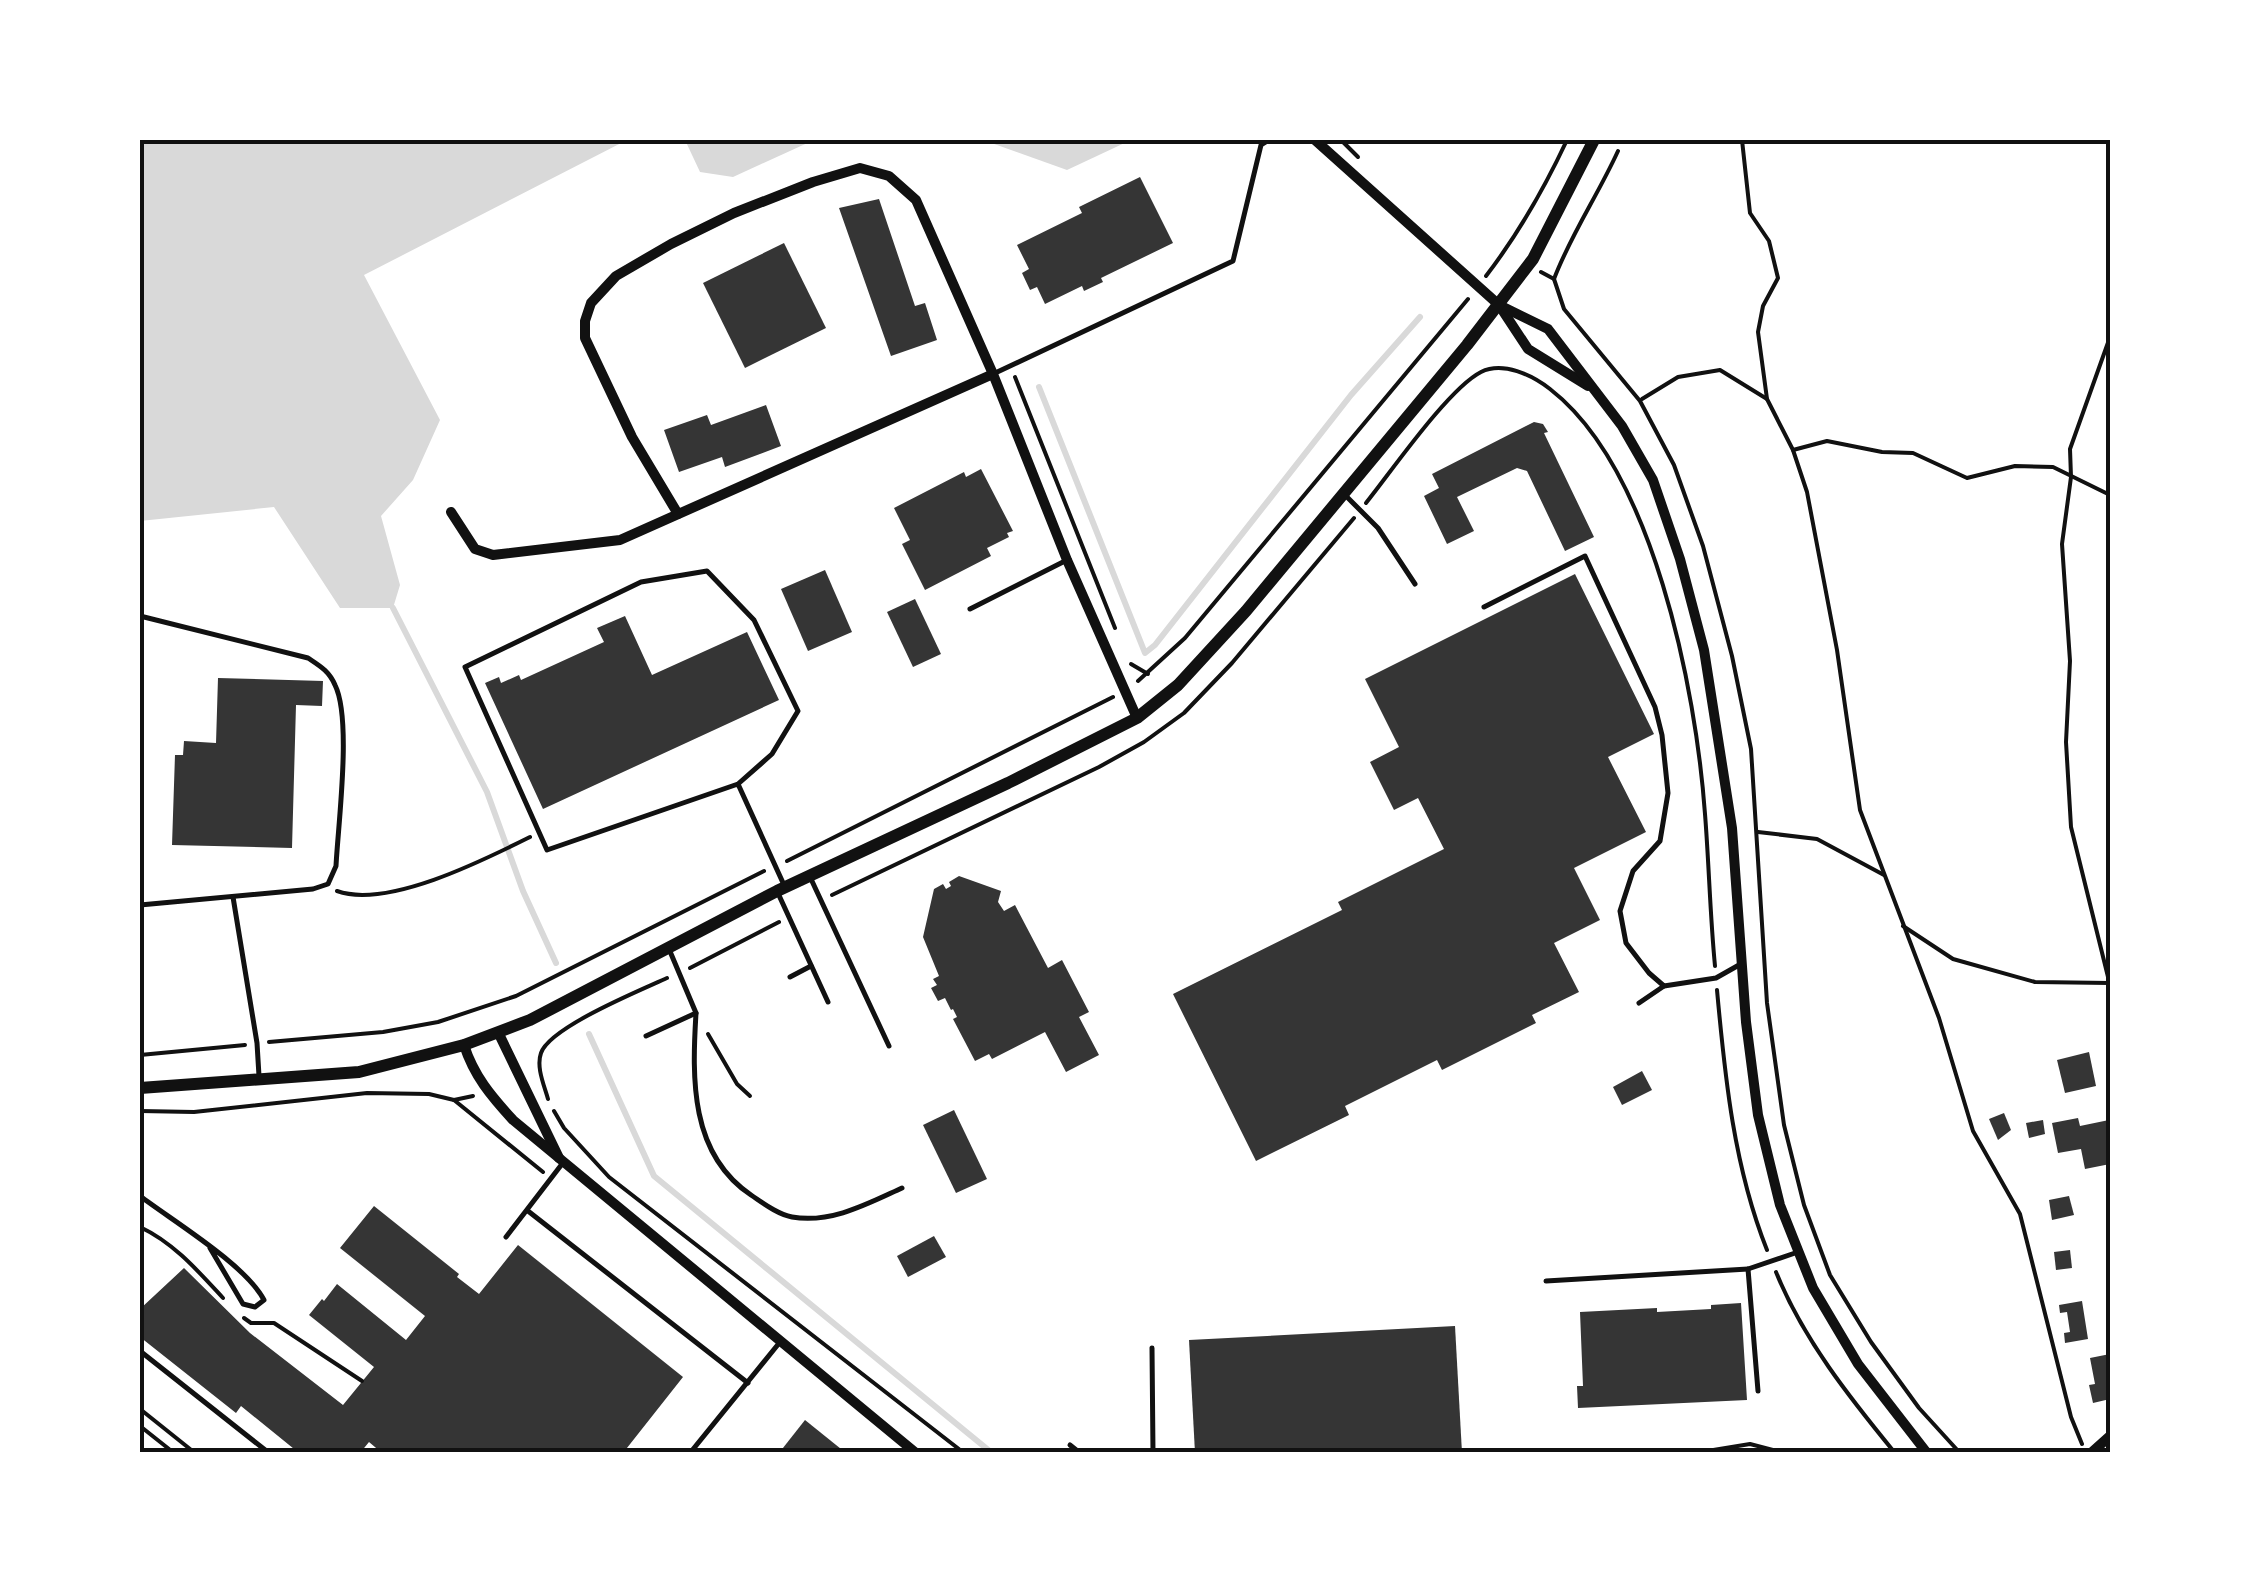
<svg xmlns="http://www.w3.org/2000/svg" width="2250" height="1593" font-family="Manrope,sans-serif">
<style>
.water{fill:#d9d9d9}
.lines{fill:none;stroke-linecap:round;stroke-linejoin:round}
.stream{stroke:#d9d9d9;stroke-width:6}
.building{fill:#353535}
.path{stroke:#111;stroke-width:4}
.service{stroke:#111;stroke-width:5}
.minor{stroke:#111;stroke-width:10}
.tertiary{stroke:#111;stroke-width:12}
.neatline{fill:none;stroke:#111;stroke-width:4}
</style>
<rect width="100%" height="100%" fill="#fff"/>
<g class="water">
<path d="M140,140H627L364,275L440,420L413,480L381,516L400,585L393,608H340L274,507L140,521Z"/>
<path d="M685,140H814L733,177L700,172Z"/>
<path d="M983,140H1131L1067,170Z"/>
</g>
<g class="lines">
<g class="stream">
<path d="M1039,387L1145,653L1155,645L1351,395L1420,317"/>
<path d="M393,608L487,792L523,891L556,963"/>
<path d="M589,1034L654,1176L992,1453"/>
</g>
</g>
<g class="building">
<path d="M1140,177L1173,243L1101,278L1103,282L1084,291L1082,286L1045,304L1037,287L1030,290L1022,273L1029,269L1017,245L1082,213L1079,207Z"/>
<path d="M879,199L915,306L925,303L937,340L891,356L839,208Z"/>
<path d="M784,243L826,328L745,368L703,283Z"/>
<path d="M766,405L781,446L725,467L722,457L679,472L664,430L707,415L711,425Z"/>
<path d="M1534,422L1543,424L1548,432L1544,433L1594,537L1565,551L1527,471L1517,468L1457,497L1474,531L1447,544L1424,496L1439,488L1432,474Z"/>
<path d="M981,469L1013,531L1007,533L1009,537L987,548L991,556L925,590L902,544L910,540L894,508L964,472L966,477Z"/>
<path d="M825,570L852,632L808,651L781,589Z"/>
<path d="M1575,574L1654,734L1608,757L1646,832L1574,868L1600,920L1554,943L1579,992L1532,1015L1536,1023L1442,1070L1437,1060L1345,1106L1349,1115L1256,1161L1173,994L1342,910L1338,902L1444,849L1418,798L1394,810L1370,762L1399,747L1365,679Z"/>
<path d="M915,599L941,654L913,667L887,612Z"/>
<path d="M625,616L652,675L747,632L779,700L543,809L485,683L499,677L501,683L519,675L521,680L604,642L597,628Z"/>
<path d="M218,678L323,681L322,706L296,705L292,848L172,845L175,755H183L184,741L216,743Z"/>
<path d="M959,876L1001,891L998,902L1004,911L1015,905L1048,968L1062,960L1089,1012L1079,1017L1099,1055L1066,1072L1045,1032L992,1059L989,1054L975,1061L953,1019L957,1017L953,1009L951,1010L945,998L938,1001L931,988L937,985L933,979L939,976L923,937L934,889L943,884L946,889L951,886L949,882Z"/>
<path d="M2089,1052L2096,1086L2065,1093L2057,1060Z"/>
<path d="M1642,1071L1652,1090L1622,1105L1613,1087Z"/>
<path d="M954,1110L987,1179L956,1193L923,1125Z"/>
<path d="M2004,1113L2011,1130L1998,1140L1989,1119Z"/>
<path d="M2078,1118L2080,1126L2109,1120L2110,1164L2085,1169L2081,1149L2058,1153L2052,1123Z"/>
<path d="M2043,1120L2045,1134L2029,1138L2026,1123Z"/>
<path d="M2069,1196L2074,1215L2052,1220L2049,1200Z"/>
<path d="M374,1206L459,1274L457,1277L479,1294L518,1245L683,1377L623,1453H382L369,1442L360,1453H299L241,1406L236,1413L140,1337V1309L184,1268L250,1333L343,1405L374,1367L309,1315L322,1299L324,1301L337,1284L406,1340L425,1316L340,1248Z"/>
<path d="M934,1236L946,1257L908,1277L897,1256Z"/>
<path d="M2070,1250L2072,1268L2056,1270L2054,1252Z"/>
<path d="M2082,1301L2088,1339L2065,1343L2064,1333L2070,1332L2067,1312L2060,1313L2059,1305Z"/>
<path d="M1741,1303L1747,1400L1578,1408L1577,1386H1583L1580,1312L1657,1308V1312L1711,1309V1305Z"/>
<path d="M1455,1326L1462,1453H1195L1189,1340Z"/>
<path d="M2110,1354V1399L2093,1403L2089,1385L2095,1384L2090,1358Z"/>
<path d="M805,1420L846,1453H779Z"/>
</g>
<g class="lines">
<g class="path">
<path d="M1341,140L1358,157"/>
<path d="M1742,140L1750,213L1769,241L1778,278L1763,306L1758,332L1767,399L1793,450L1807,492L1837,650L1860,810L1939,1018L1973,1131L2020,1214L2071,1417L2082,1444"/>
<path d="M1541,272L1554,279L1564,309L1640,401L1674,465L1703,546L1732,656L1751,749L1767,1003L1784,1125L1804,1205L1830,1275L1871,1342L1919,1408L1960,1453"/>
<path d="M1486,276C1519,233 1544,189 1567,140"/>
<path d="M1554,279C1571,234 1598,195 1618,151"/>
<path d="M2110,337L2070,449L2071,477L2062,544L2070,661L2066,742L2071,827L2110,985"/>
<path d="M1015,377L1115,628"/>
<path d="M1642,399L1678,377L1720,370L1767,399"/>
<path d="M1793,450L1827,441L1882,452L1913,453L1967,478L2015,466L2053,467L2110,495"/>
<path d="M1366,503C1391,472 1448,389 1481,372C1503,361 1532,375 1550,389C1653,469 1696,689 1705,814C1709,864 1710,915 1715,966"/>
<path d="M1131,664L1148,674"/>
<path d="M1138,681L1185,638L1468,299"/>
<path d="M1758,832L1817,839L1884,875"/>
<path d="M787,861L1113,697"/>
<path d="M337,891C387,909 484,860 530,837"/>
<path d="M832,895L1099,767L1144,742L1184,713L1232,663L1354,518"/>
<path d="M1903,926L1953,959L2035,982L2110,983"/>
<path d="M690,968L779,922"/>
<path d="M1717,990C1725,1078 1734,1167 1767,1250"/>
<path d="M708,1034L737,1084L750,1096"/>
<path d="M269,1042L383,1032L438,1022L516,996L764,871"/>
<path d="M140,1055L245,1045"/>
<path d="M548,1099C544,1085 536,1067 541,1053C550,1027 641,990 667,978"/>
<path d="M454,1100L473,1096"/>
<path d="M140,1111L194,1112L367,1093L429,1094L454,1100L543,1172"/>
<path d="M554,1111L564,1128L609,1177L964,1453"/>
<path d="M140,1227C174,1243 198,1271 223,1298"/>
<path d="M1776,1272C1803,1339 1850,1398 1895,1453"/>
<path d="M244,1318L251,1323H274L362,1381"/>
<path d="M140,1409L195,1453"/>
<path d="M140,1426L174,1453"/>
<path d="M1695,1453L1750,1444L1785,1453"/>
</g>
<g class="service">
<path d="M993,374L1233,261L1261,145L1269,140"/>
<path d="M1346,496L1378,528L1415,584"/>
<path d="M1484,607L1585,556L1655,707L1662,735L1668,793L1660,841L1633,871L1620,911L1626,943L1649,973L1664,986L1716,978L1739,965"/>
<path d="M970,609L1065,561"/>
<path d="M140,616L308,658C320,666 329,671 335,685C352,719 338,825 336,866L328,884L313,889L140,905"/>
<path d="M738,784L547,850L465,667L641,582L707,571L754,620L798,711L772,754L738,784L784,885"/>
<path d="M811,879L889,1046"/>
<path d="M777,891L828,1002"/>
<path d="M233,897L257,1043L259,1076"/>
<path d="M790,977L811,966"/>
<path d="M1639,1003L1664,986"/>
<path d="M696,1013C692,1079 690,1154 751,1195C763,1203 777,1214 792,1217C831,1224 869,1203 902,1188"/>
<path d="M646,1036L696,1013L669,949"/>
<path d="M140,1196C173,1221 246,1265 264,1300L255,1307L243,1304L210,1248"/>
<path d="M528,1211L748,1383"/>
<path d="M506,1237L562,1164"/>
<path d="M1748,1269L1758,1391"/>
<path d="M1546,1281L1748,1269L1798,1252"/>
<path d="M1152,1348L1153,1453"/>
<path d="M140,1351L269,1453"/>
<path d="M1070,1445L1080,1453"/>
<path d="M690,1453L780,1342"/>
</g>
<g class="minor">
<path d="M1315,140L1499,305L1528,349L1588,386"/>
<path d="M1499,305L1548,329L1622,426L1653,480L1680,559L1704,650L1732,828L1746,1022L1758,1115L1780,1205L1813,1288L1858,1364L1927,1453"/>
<path d="M451,512L475,549L493,555L620,540L993,374"/>
<path d="M678,514L632,437L585,338V321L591,303L616,276L671,244L734,213L813,182L860,168L889,176L916,200L993,374L1067,560L1137,718"/>
<path d="M498,1032L559,1158"/>
<path d="M464,1045C474,1076 491,1096 513,1120L916,1453"/>
<path d="M2091,1453L2110,1436"/>
</g>
<path class="tertiary" d="M140,1088L359,1072L464,1045L530,1020L777,891L1008,783L1137,718L1178,685L1246,611L1467,345L1533,259L1594,140"/>
</g>
<rect width="2250" height="1593" fill="none" stroke="#ffffff" stroke-width="285"/>
<rect x="142" y="142" width="1966" height="1308" class="neatline"/>
</svg>
